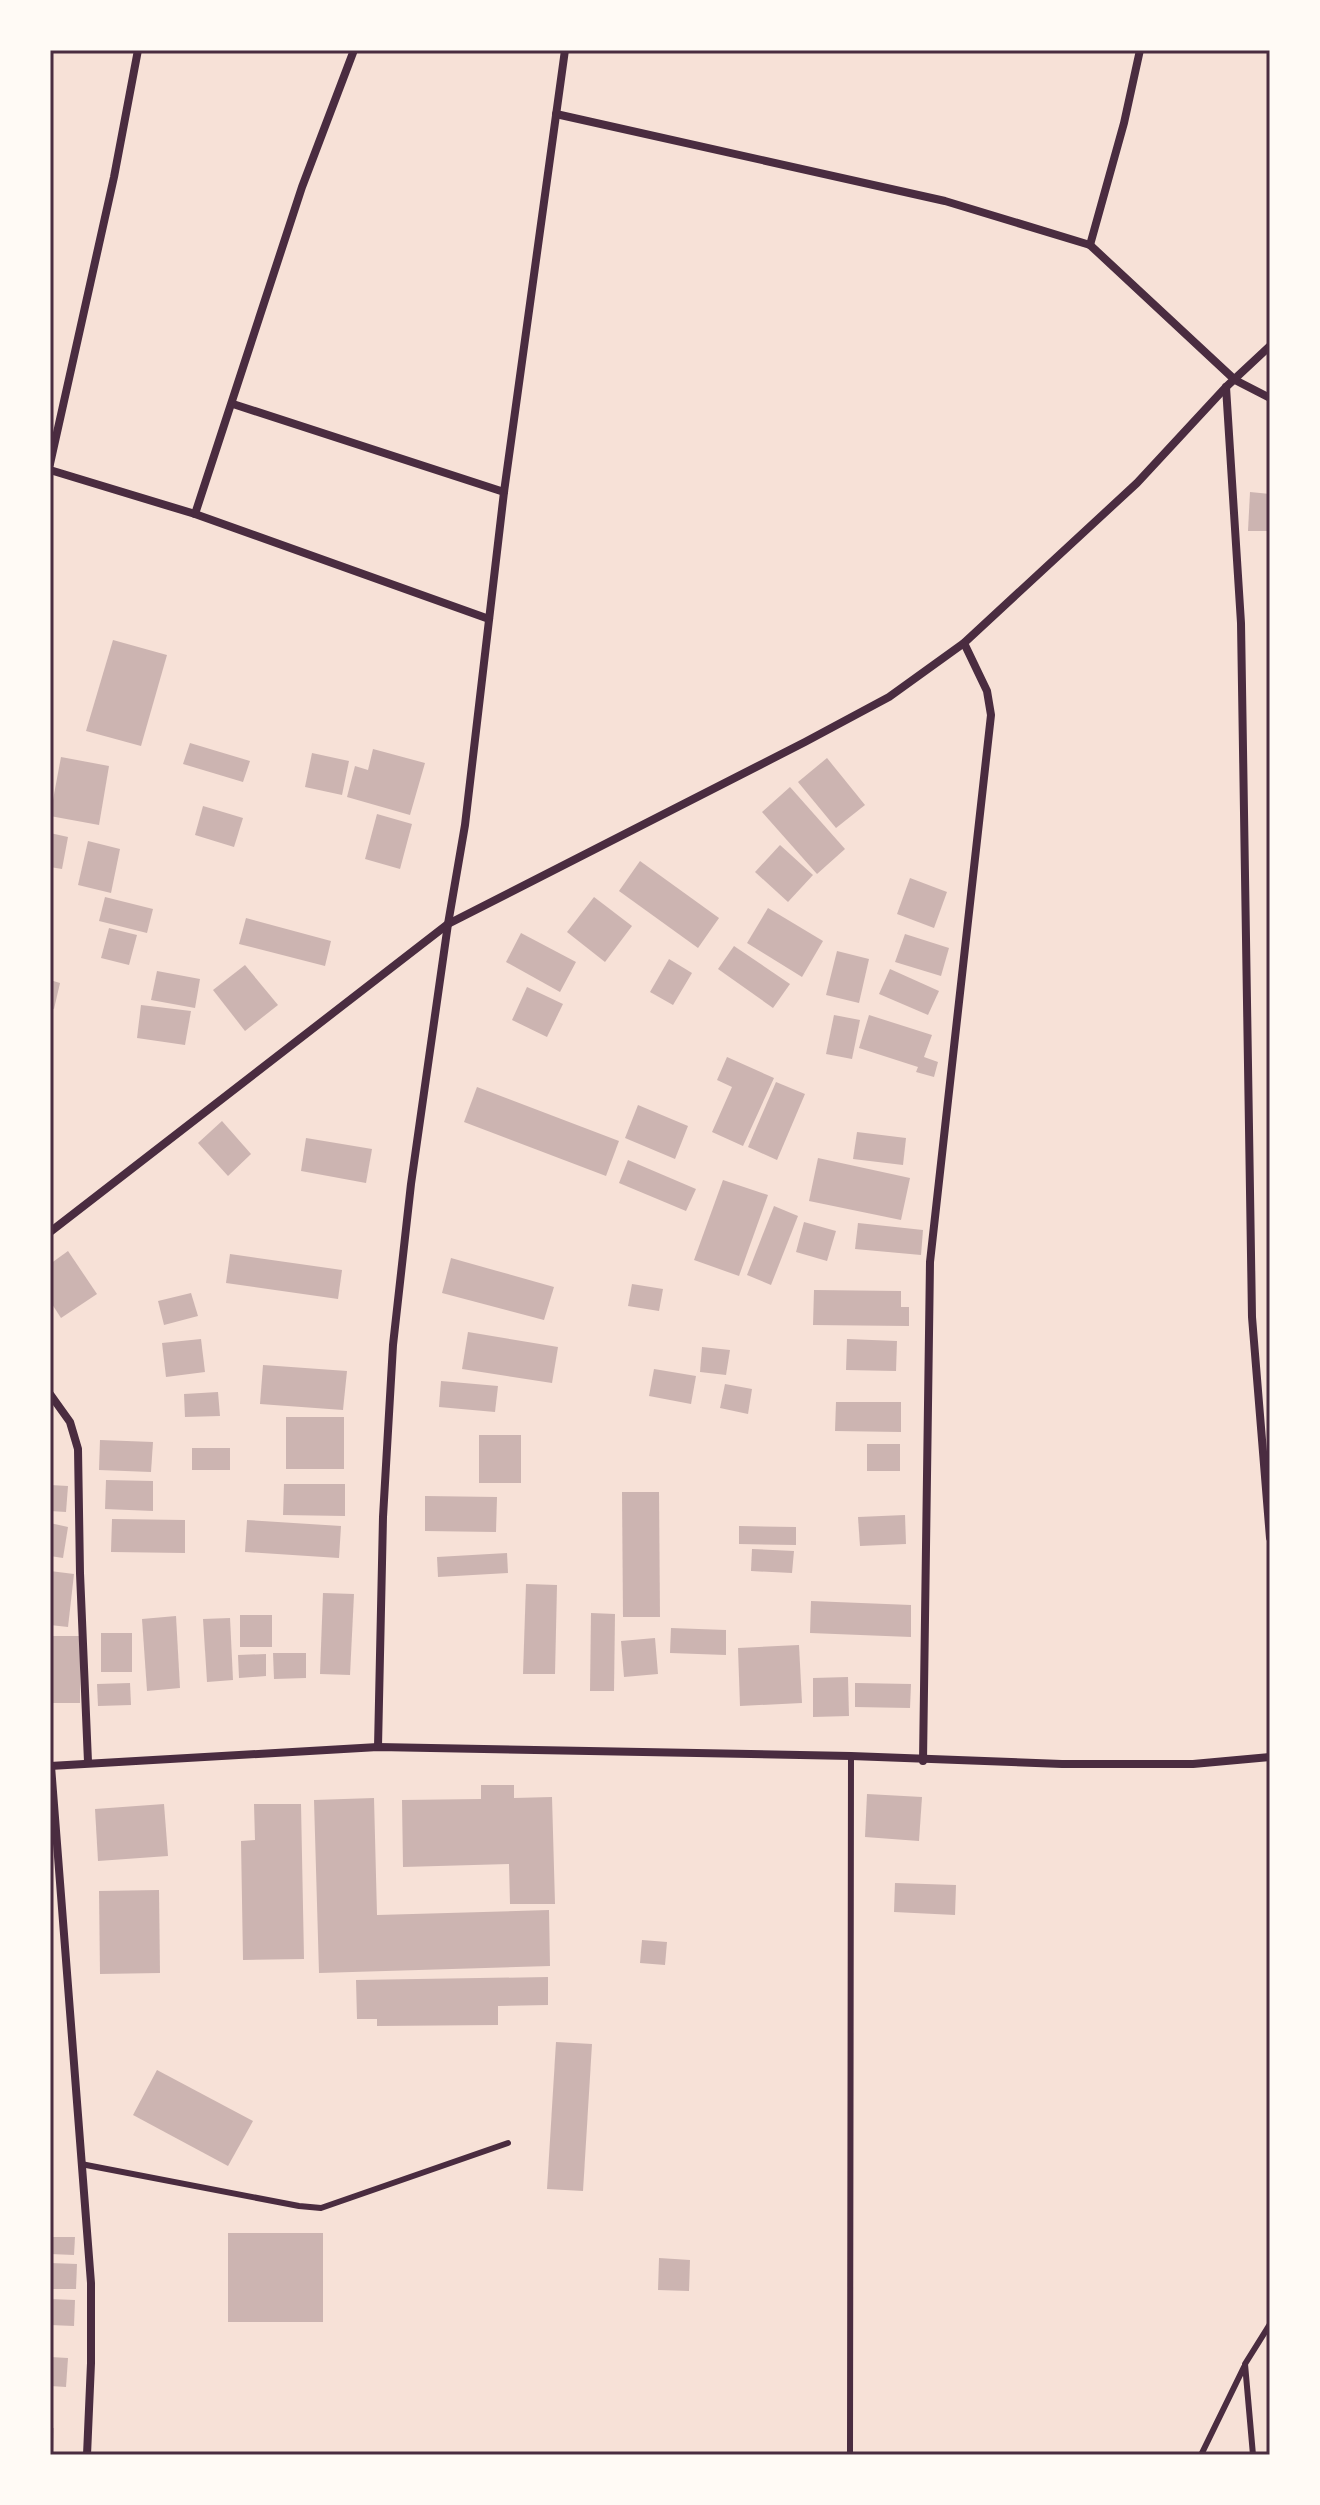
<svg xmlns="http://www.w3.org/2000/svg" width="1320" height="2505" font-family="'Fira Sans',sans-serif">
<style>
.building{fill:#ccb4b1}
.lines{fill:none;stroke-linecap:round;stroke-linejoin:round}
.service{stroke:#4a2c40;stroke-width:6}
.minor{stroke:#4a2c40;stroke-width:8}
.neatline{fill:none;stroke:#4a2c40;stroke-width:3}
</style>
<rect width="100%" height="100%" fill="#f7e1d7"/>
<g class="building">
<path d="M1250,492L1270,494V531H1248Z"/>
<path d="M113,640L167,655L141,746L86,731Z"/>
<path d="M190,743L250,761L243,782L183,764Z"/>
<path d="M373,749L425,763L410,815L347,797L355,766L368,770Z"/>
<path d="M312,753L349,761L342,795L305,787Z"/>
<path d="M61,757L109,766L99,825L50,816Z"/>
<path d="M827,758L865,805L836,828L798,782Z"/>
<path d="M790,787L845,849L817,874L762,812Z"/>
<path d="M203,806L243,818L234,847L195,835Z"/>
<path d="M377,814L412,824L400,869L365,859Z"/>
<path d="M50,833L68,837L62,869L50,867Z"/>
<path d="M88,841L120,849L111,893L78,885Z"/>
<path d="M780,845L813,875L788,902L755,872Z"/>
<path d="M640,861L719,918L698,948L619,891Z"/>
<path d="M910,878L947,892L934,928L897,914Z"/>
<path d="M105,897L153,909L147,933L99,921Z"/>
<path d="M594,897L632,926L605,962L567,932Z"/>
<path d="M768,908L823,941L802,977L747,943Z"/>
<path d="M246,918L331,941L325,966L239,944Z"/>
<path d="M109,928L137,935L129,965L101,958Z"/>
<path d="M521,933L576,962L560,992L506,962Z"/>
<path d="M905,934L949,948L941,976L895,962Z"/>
<path d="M734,946L790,984L773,1008L718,969Z"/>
<path d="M837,951L869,959L859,1003L826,995Z"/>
<path d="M669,959L692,973L673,1005L650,992Z"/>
<path d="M245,965L278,1005L245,1031L213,990Z"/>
<path d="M890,969L939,991L928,1015L879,994Z"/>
<path d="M157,971L200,979L195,1008L151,1000Z"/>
<path d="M50,980L60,983L54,1009L50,1008Z"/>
<path d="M527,987L563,1004L547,1037L512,1020Z"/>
<path d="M141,1005L191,1011L185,1045L137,1038Z"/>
<path d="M834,1015L860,1020L852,1059L826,1054Z"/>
<path d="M869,1015L932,1035L924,1057L938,1062L934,1077L916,1072L918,1067L859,1048Z"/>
<path d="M727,1057L774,1078L743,1146L712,1132L732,1087L717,1080Z"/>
<path d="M776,1082L805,1094L777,1160L748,1147Z"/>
<path d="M477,1087L619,1141L606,1176L464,1122Z"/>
<path d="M638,1105L688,1126L675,1159L625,1138Z"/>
<path d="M222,1121L251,1154L228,1176L198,1143Z"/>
<path d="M857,1132L906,1138L903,1165L853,1159Z"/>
<path d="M306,1138L372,1149L366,1183L301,1171Z"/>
<path d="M818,1158L910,1178L901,1220L809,1201Z"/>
<path d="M628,1160L696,1189L686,1211L619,1183Z"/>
<path d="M723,1180L768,1195L739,1276L694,1260Z"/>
<path d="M774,1206L798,1216L771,1285L747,1275Z"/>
<path d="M804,1222L836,1231L827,1261L796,1252Z"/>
<path d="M858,1223L923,1230L921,1255L855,1249Z"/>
<path d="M68,1251L97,1294L61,1318L50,1301V1264Z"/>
<path d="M230,1254L342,1270L338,1299L226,1283Z"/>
<path d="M451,1258L554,1287L544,1320L442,1293Z"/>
<path d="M632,1284L663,1289L659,1311L628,1306Z"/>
<path d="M814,1290L901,1291V1307H909V1326L813,1325Z"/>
<path d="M191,1293L198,1316L164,1325L158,1301Z"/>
<path d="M468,1332L558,1347L552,1383L462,1369Z"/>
<path d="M201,1339L205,1372L166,1377L162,1343Z"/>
<path d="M847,1339L897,1341L896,1371L846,1370Z"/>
<path d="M702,1347L730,1350L726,1375L700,1372Z"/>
<path d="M263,1365L347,1371L343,1410L260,1404Z"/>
<path d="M654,1369L696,1376L691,1404L649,1396Z"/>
<path d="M441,1381L498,1386L495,1412L439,1407Z"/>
<path d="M725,1384L752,1389L748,1414L720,1408Z"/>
<path d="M218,1392L220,1416L185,1417L184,1394Z"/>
<path d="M836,1402H901V1432L835,1431Z"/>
<rect x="286" y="1417" width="58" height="52"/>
<rect x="479" y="1435" width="42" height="48"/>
<path d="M100,1440L153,1442L151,1472L99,1470Z"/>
<rect x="867" y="1444" width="33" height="27"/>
<rect x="192" y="1448" width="38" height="22"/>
<path d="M106,1480L153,1481V1511L105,1509Z"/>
<path d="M284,1484H345V1516L283,1515Z"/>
<path d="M50,1485L68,1486L66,1512L50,1511Z"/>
<path d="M622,1492H659L660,1617H623Z"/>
<path d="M425,1496L497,1497L496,1532L425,1531Z"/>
<path d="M905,1515L906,1544L860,1546L858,1517Z"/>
<path d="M112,1519L185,1520V1553L111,1552Z"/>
<path d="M247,1520L341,1526L339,1558L245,1552Z"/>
<path d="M50,1523L68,1527L63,1558L50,1556Z"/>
<path d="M739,1526L796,1527V1545L739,1544Z"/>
<path d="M752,1549L794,1551L792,1573L751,1571Z"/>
<path d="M507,1553L508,1573L438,1577L437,1557Z"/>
<path d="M50,1571L74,1574L68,1627L50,1625Z"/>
<path d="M526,1584L557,1585L555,1674H523Z"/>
<path d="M323,1593L354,1594L350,1675L320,1674Z"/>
<path d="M811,1601L911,1605V1637L810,1633Z"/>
<path d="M591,1613L615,1614L614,1691H590Z"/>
<rect x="240" y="1615" width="32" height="32"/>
<path d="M176,1616L180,1688L147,1691L142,1619Z"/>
<path d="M230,1618L233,1680L207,1682L203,1619Z"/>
<path d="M671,1628L726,1630V1655L670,1653Z"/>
<rect x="101" y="1633" width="31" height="39"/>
<rect x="50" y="1636" width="30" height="67"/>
<path d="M655,1638L658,1674L624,1677L621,1641Z"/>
<path d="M799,1645L802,1703L740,1706L738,1648Z"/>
<path d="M273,1653H306V1678L274,1679Z"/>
<path d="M266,1654V1676L239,1678L238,1655Z"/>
<path d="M848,1677L849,1716L813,1717V1678Z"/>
<path d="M130,1683L131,1705L98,1706L97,1684Z"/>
<path d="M855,1683L911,1684L910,1708L855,1707Z"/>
<path d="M481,1785H514V1798L552,1797L555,1904H510L509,1864L403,1867L402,1800L481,1799Z"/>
<path d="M867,1794L922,1797L919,1841L865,1837Z"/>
<path d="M374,1798L377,1915L549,1910L550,1966L319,1973L314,1800Z"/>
<path d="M164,1804L168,1856L98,1861L95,1809Z"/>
<path d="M254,1804H301L304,1959L243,1960L241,1841L255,1840Z"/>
<path d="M895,1883L956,1885L955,1915L894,1912Z"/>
<path d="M159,1890L160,1973L100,1974L99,1891Z"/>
<path d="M642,1940L667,1942L665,1965L640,1963Z"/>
<path d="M548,1977V2005L498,2006V2025L377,2026V2019H357L356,1980Z"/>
<path d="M556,2042L592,2044L583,2191L547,2189Z"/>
<path d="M157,2070L253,2121L228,2166L133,2115Z"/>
<rect x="228" y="2233" width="95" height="89"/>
<path d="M50,2237H75L74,2255L50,2254Z"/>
<path d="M659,2258L690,2260L689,2291L658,2290Z"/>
<path d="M50,2263L77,2264L76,2289H50Z"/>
<path d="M50,2299L75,2300L74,2326L50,2325Z"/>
<path d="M50,2357L68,2358L66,2387L50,2386Z"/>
<path d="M50,2428H54L53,2455H50Z"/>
</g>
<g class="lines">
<g class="service">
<path d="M81,2164L299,2206L321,2208L508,2143"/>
<path d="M850,2455L851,1756"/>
<path d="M1201,2455L1244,2367"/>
<path d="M1253,2455L1245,2364L1270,2324"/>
</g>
<g class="minor">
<path d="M556,114L945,201L1090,245L1235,380L1270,398"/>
<path d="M1090,245L1124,123L1140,50"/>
<path d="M1226,387L1241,623L1252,1317L1270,1538"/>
<path d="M233,404L504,492"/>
<path d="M50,464L114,177L138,50"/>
<path d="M50,470L195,514L489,619"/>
<path d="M195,514L302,187L354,50"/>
<path d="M50,1232L448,924L805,742L889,697L964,643L1137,483L1226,387L1270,346"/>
<path d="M50,1394L70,1422L78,1449L80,1573L88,1762"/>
<path d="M378,1747L383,1517L393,1345L411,1184L448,924L465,825L504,492L565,50"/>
<path d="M923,1761L930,1262L991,715L987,691L964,643"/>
<path d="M50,1766L378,1747L851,1756L1062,1764H1193L1270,1757"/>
<path d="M51,1766L91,2283V2363L87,2455"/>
</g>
</g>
<rect width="1320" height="2505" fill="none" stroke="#fffaf5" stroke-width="104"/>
<rect x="52" y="52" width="1216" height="2401" class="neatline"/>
</svg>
